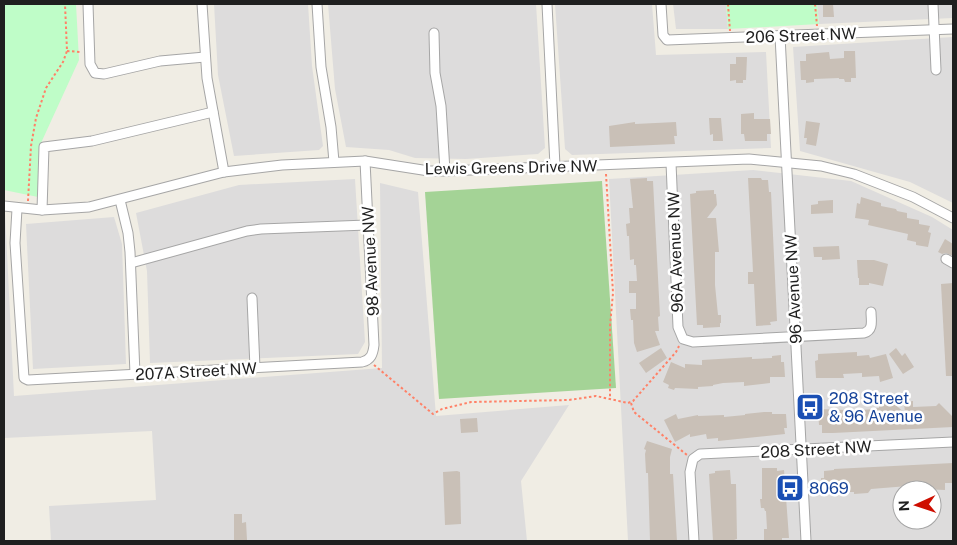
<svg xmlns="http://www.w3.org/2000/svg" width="957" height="545" font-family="'Public Sans',sans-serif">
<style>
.residential{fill:#dddcdc;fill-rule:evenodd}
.forest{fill:#a4d396}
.park{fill:#bffdc8}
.building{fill:#c9c0b7}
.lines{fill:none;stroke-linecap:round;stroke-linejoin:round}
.minor-casing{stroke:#a6a6a6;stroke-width:11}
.path{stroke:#ff8167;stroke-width:2;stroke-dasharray:2.5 2.5;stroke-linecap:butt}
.minor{stroke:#fff;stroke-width:9}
.labels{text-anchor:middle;stroke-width:5;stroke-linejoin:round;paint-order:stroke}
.street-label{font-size:16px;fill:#1f1f1f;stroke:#fff}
.transit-label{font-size:16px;fill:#164399;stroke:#fff;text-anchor:start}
</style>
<rect width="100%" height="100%" fill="#f0ede4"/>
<g class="residential">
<path d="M214,4H308L312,66L323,146L319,150L234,156L218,75Z"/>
<path d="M328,4H536L545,148L538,154L466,159L415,158L389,150L346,147L335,89Z"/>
<path d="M555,4H652L656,55L766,52L771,148L572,155L565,149Z"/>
<path d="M673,4H726L728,29H676Z"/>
<path d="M817,4H953V18L819,24Z"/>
<path d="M953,37V203L910,182L800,151L793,47Z"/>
<path d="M753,170L851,181L932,217L953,230V541H628L609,179ZM902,490H932V520H902Z"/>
<path d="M355,179L365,342L358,354L150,363L147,271L136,213L239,185Z"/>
<path d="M380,183L418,192L436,416L569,405L521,481L527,541H51L49,506L156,500L152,431L4,438V212H5L14,396L382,368Z"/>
<path d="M114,217L122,244L126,364L33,369L26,224Z"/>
</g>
<path class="forest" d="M602,181L616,388L439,399L425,192Z"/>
<g class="park">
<path d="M4,4H76L79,60L41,143L38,197L4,190Z"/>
<path d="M726,4H817L819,24L728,29Z"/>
</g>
<g class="building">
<path d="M823,4H833L834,17H823Z"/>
<path d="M844,51H855L856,78H851V82H845L844,79H839V78L814,79V82L806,83V80H801L800,61H806V54L829,52L830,59L844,58Z"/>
<path d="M736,57H747L746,80H743V83H736V80L730,81V64H736Z"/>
<path d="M754,113V119H770L771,134H767V141H745L744,134H741V114Z"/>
<path d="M709,118H721L723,141H713V134L710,135Z"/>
<path d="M806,121L820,123L816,146L806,144L807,138H804Z"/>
<path d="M635,122V124L676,122L677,136H674L675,144L610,147L609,126Z"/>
<path d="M647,178V181H653L660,316L658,317L659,331H655L660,345L637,352L634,343L633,320H631L630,309H636V293H629V281H637L636,265H634V259L630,260L629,236H627L626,224L630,223L629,208H633L630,179Z"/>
<path d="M748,178H761L762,180H768L769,192H771L777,321L770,322L771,325L756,326L754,284H748V272H753Z"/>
<path d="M714,190V194H716L717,205L707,218H716L719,252H715V285L718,315H721V323H720V327L703,328V325H697L690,194L696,193V191Z"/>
<path d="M861,197L881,203V206L896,209L897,211L907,213V218L919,220V224L930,226L928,232L931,233L928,247L916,245V242L907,240L908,234L868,225L869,220L855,218L857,203L860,204Z"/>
<path d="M833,200V213L811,214V205L818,204V201Z"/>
<path d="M945,239L953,244V256L946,253L942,254L938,252Z"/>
<path d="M839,246L840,259L822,260V257H814L813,247Z"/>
<path d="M857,260H874L888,264L883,286L869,283V285H859V278H858Z"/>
<path d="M953,283V376H946L941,284Z"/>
<path d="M661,348L667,358L646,373L639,363Z"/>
<path d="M896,348L902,356L905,353L914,367L903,374L889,354Z"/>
<path d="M857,352V356L869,355L870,358L886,354L893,378L880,382L879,376L862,377V373L843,374L844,378H816L815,361L818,360V354Z"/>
<path d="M781,355V362H784L785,377H770V383L744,386V382L723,383L713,385V386L698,387V389L675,388L674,390L668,388L669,385L663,382L671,362L685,368V364L702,365V360L752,357V359L772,358V356Z"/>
<path d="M913,401V407L936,406L939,403L953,417V427L833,433H822V425H819L818,409L845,410L846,413L862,412V410L875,409V408H879V404L893,403L905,413L904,402Z"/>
<path d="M764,412H772V414H786L787,428H784L785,434L718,441V438L707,439L706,434L690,437V434L675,442L664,420L676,414L678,419L698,415V416L724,415V417L745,415V414Z"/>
<path d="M477,418L478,432L461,433L460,419Z"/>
<path d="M647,441L672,449L670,457V474H673L677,541H650L648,473H646L645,454L646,450L644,449Z"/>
<path d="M953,463V483H945V490L921,489L920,486L908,487V486L871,489L868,493L854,494V492H850L849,490L822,492L821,478H824V471L834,470V469Z"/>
<path d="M762,468H777V471L784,470L789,538H782V541H764V529H767L766,511H765L764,508H761L760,499H762Z"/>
<path d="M730,470L731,484H736L737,539L734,540V541H713L709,474L715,473V471Z"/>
<path d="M457,471L460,472L461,524L445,525L443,472Z"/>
<path d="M234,514H242V523L246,522L247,540L234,541Z"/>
</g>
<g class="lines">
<defs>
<g id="minor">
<path d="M88,4L90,64L95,73L104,74L160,61L205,57"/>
<path d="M202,4L207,78L224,172"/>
<path d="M317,4L321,67L331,127L334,162"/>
<path d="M547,4L555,166"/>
<path d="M661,4L663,35L667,40L953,29"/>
<path d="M933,4L936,70"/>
<path d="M434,33L435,73L441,106L445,171"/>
<path d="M780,36L806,541"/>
<path d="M671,163L678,327L683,339L693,342L864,333C874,330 871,320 871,312"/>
<path d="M120,200L128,233L130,252L135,374"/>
<path d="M4,206L42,210L89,207L224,172L282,165L365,161L429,171H445L749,159L821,166L854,174L913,197L953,218"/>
<path d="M17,209L15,243L24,378L28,380L362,362C371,360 373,354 374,345L365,161"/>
<path d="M42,210L44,147L92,141L213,112"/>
<path d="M946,259L953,263"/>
<path d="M131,263L247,231L261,229L367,225"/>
<path d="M252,298L255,368"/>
<path d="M694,541L690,472L693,459L700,454L953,442"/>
</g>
</defs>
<use href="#minor" class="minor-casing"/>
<g class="path">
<path d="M728,4L730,31"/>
<path d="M815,4L817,26"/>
<path d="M67,51L81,52"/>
<path d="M606,174L613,293L610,326V399"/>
<path d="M28,201L31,146L36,118L46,88L63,62L67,51L65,4"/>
<path d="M374,365L433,414L442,409L471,402L569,400L596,396L628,403L633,401L676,352L679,346"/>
<path d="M631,403L634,412L687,455"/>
</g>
<use href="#minor" class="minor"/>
</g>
<defs>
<symbol id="bus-square" viewBox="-11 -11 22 22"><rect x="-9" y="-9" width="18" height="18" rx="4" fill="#1a4fb4" stroke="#fff"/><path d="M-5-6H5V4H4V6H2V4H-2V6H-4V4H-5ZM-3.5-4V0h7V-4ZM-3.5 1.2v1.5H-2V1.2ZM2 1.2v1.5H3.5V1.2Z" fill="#fff"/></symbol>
</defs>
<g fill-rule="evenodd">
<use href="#bus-square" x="794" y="391" width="32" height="32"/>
<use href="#bus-square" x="774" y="472" width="32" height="32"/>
</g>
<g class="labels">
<g class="street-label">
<text transform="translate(801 35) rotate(-2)" y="6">206 Street NW</text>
<text transform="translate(511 167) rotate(-1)" y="6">Lewis Greens Drive NW</text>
<text transform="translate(675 252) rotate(-92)" y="6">96A Avenue NW</text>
<text transform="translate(370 261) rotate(-93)" y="6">98 Avenue NW</text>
<text transform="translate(793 289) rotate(-93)" y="6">96 Avenue NW</text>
<text transform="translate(196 371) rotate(-3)" y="6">207A Street NW</text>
<text transform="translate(816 449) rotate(-3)" y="6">208 Street NW</text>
</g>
<g class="transit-label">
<text x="829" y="404">208 Street<tspan x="829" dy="18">&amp; 96 Avenue</tspan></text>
<text x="809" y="494">8069</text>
</g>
</g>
<rect width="957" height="545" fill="none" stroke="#1f1f1f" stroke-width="10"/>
<g transform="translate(917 505) rotate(267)"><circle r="24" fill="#ffffff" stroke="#a5a5a5"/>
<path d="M0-4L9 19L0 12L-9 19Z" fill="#ce0e00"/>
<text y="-8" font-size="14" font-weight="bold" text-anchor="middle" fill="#1f1f1f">N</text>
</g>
</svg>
